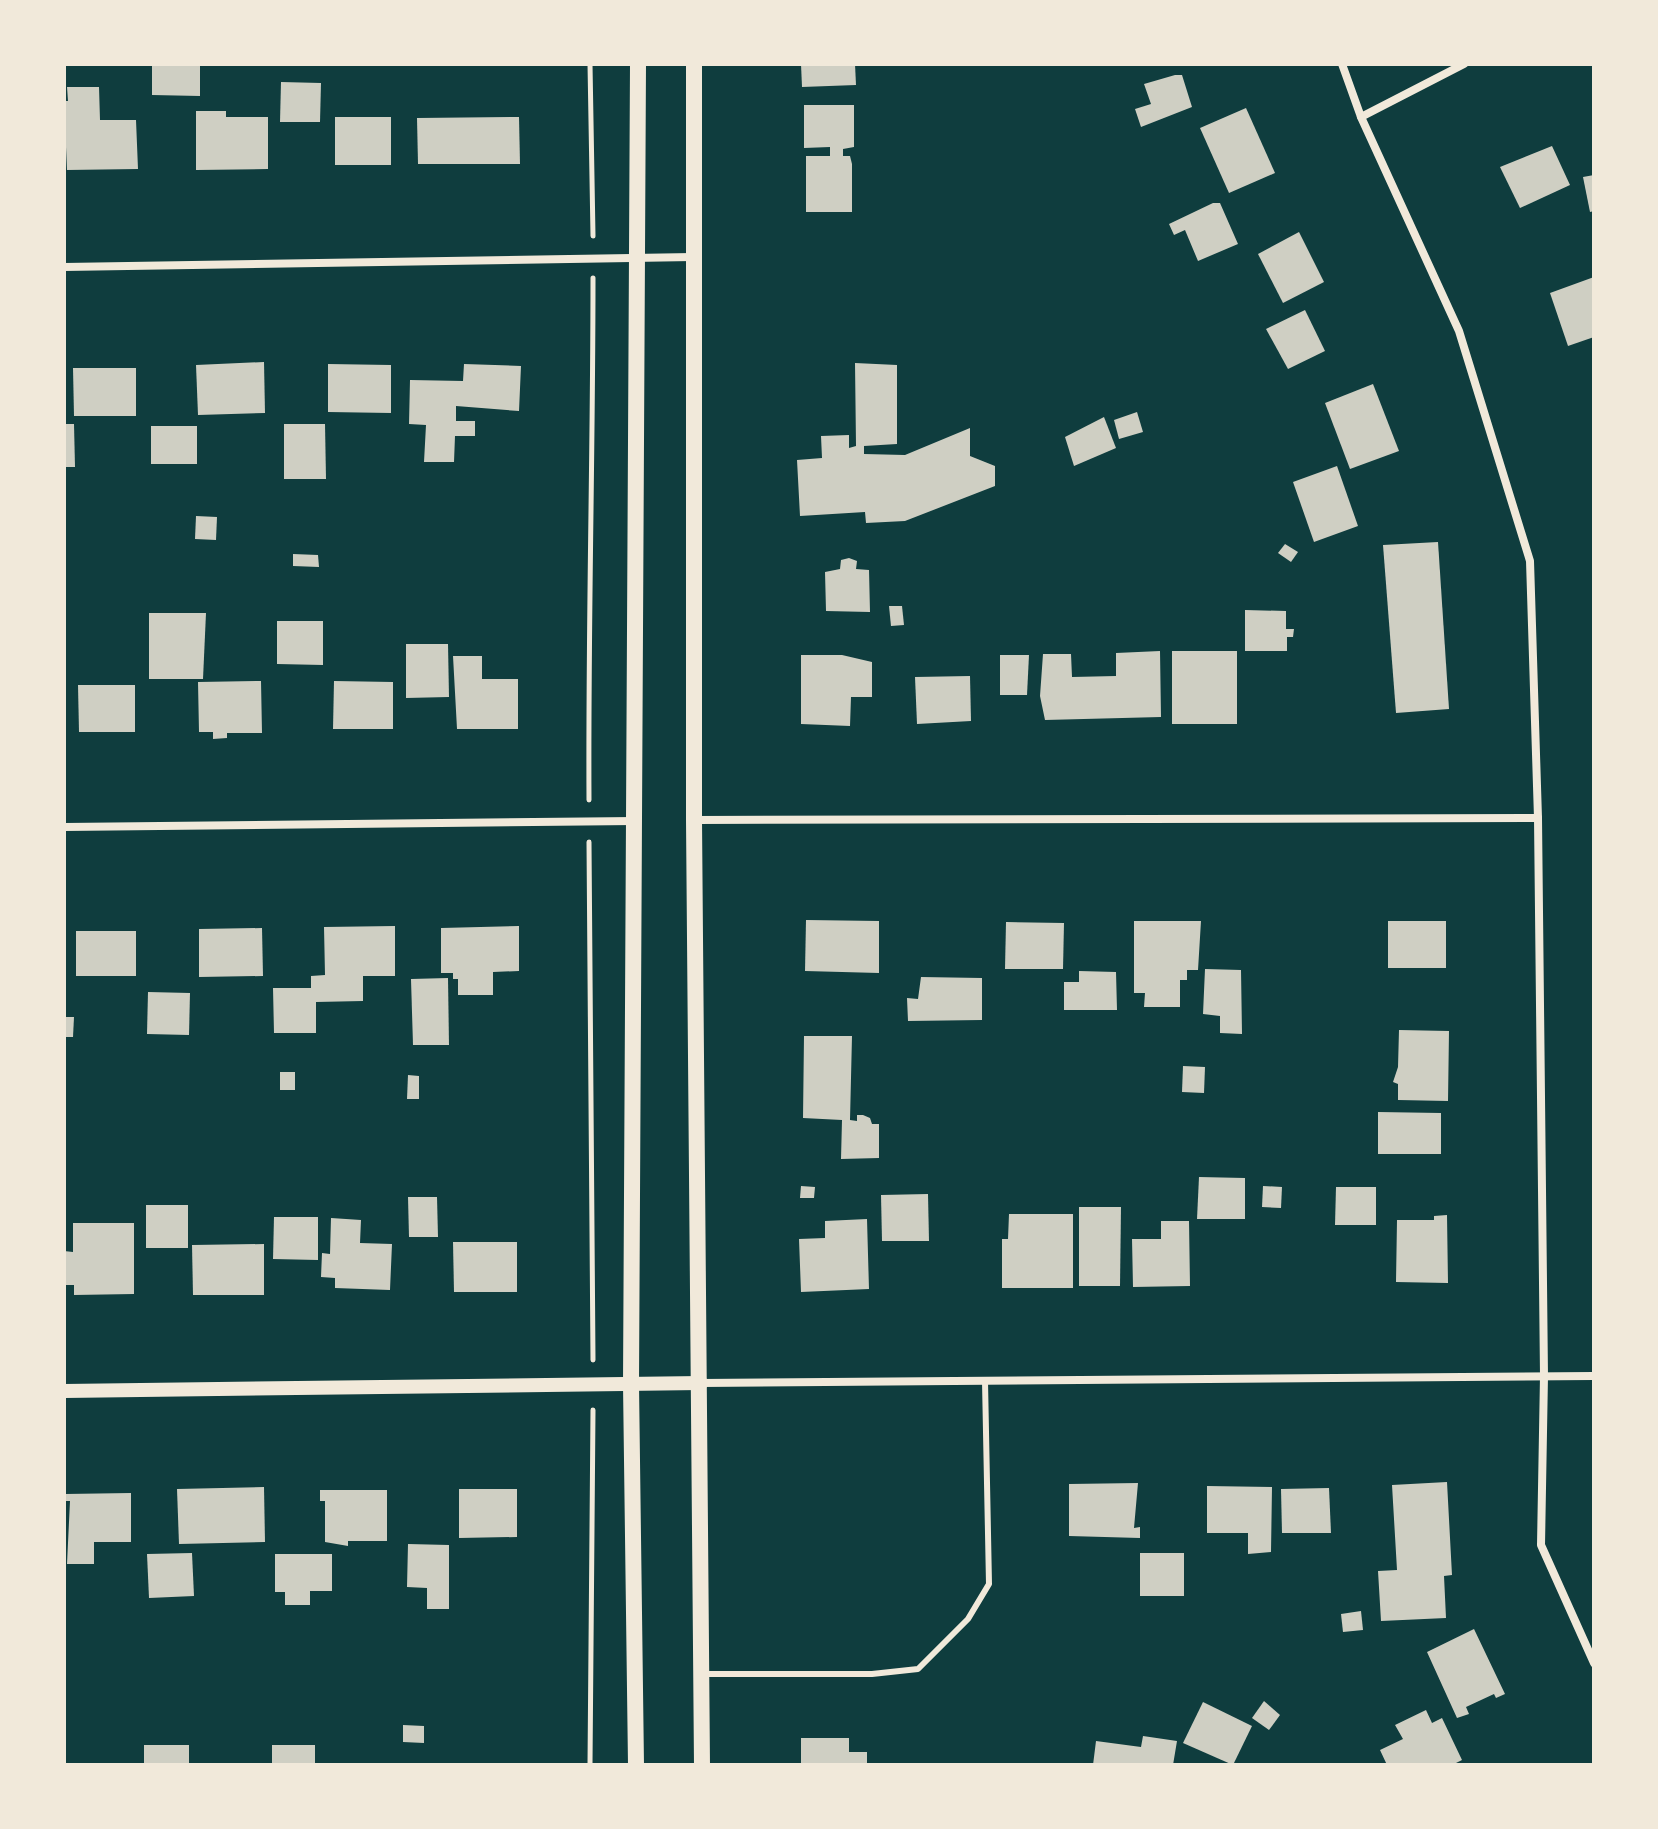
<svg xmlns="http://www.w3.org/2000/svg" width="1658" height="1829" font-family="'Space Grotesk',sans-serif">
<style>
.building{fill:#cfcfc3}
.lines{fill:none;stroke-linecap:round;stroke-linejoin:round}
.path{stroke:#f1e9da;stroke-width:5}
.service{stroke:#f1e9da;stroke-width:6}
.minor{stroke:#f1e9da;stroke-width:8}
.tertiary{stroke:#f1e9da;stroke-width:14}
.secondary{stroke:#f1e9da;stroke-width:16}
</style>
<rect width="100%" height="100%" fill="#0f3d3e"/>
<g class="building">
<path d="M152,64H200V96L152,95Z"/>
<path d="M801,64H855L856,85L802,87Z"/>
<path d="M1175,75H1182L1192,107L1141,127L1135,109L1151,104L1144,84Z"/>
<path d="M281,82L321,83L320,122H280Z"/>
<path d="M67,87H99L100,120H136L138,169L67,170L64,101H68Z"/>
<path d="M804,105H854V147L843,149V156H850L852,164V212H806V156H830V147L804,148Z"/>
<path d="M1246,108L1275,173L1229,193L1200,128Z"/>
<path d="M196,111H226V117H268V169L196,170Z"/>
<rect x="335" y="117" width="56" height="48"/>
<path d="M519,117L520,164H418L417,118Z"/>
<path d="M1552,146L1570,185L1520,208L1500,167Z"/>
<path d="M1594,175V211L1590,212L1583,177Z"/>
<path d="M1213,203H1220L1238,244L1198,261L1185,230L1174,235L1169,224Z"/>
<path d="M1299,232L1324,282L1283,303L1258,254Z"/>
<path d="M1594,277V337L1568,346L1550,293Z"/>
<path d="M1305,310L1325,351L1288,369L1266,329Z"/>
<path d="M264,362L265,413L198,415L196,365Z"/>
<path d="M855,363L897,365V444L864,446V454L905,455L970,428V456L995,466V486L905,521L866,523L865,512L800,516L797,460L822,458L821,436L849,435V448L856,446Z"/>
<path d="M328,364L391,365V413L328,412Z"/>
<path d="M464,364L521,366L519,411L456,406V421H475V436H455L454,462H424L426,425L409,424L410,380L463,381Z"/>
<path d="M73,368H136V416H74Z"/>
<path d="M1373,384L1399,451L1350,469L1325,403Z"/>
<path d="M1137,412L1143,432L1119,439L1114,420Z"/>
<path d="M1104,417L1116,448L1074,466L1065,437Z"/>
<path d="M64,424H74L75,467H64Z"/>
<path d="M284,424H325L326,479H284Z"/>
<rect x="151" y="426" width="46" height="38"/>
<path d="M1337,466L1358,526L1314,542L1293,482Z"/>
<path d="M196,516L217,517L216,540L195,539Z"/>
<path d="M1438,542L1449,709L1396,713L1383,545Z"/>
<path d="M1285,544L1298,552L1291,562L1278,553Z"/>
<path d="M293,554L318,555L319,567L293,566Z"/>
<path d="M849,558L857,561L856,569L869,570L870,612L826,611L825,572L840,569L841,560Z"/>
<path d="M889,606H902L904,625L891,626Z"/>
<path d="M1245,610L1286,611V629H1294L1293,637H1287V651H1245Z"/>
<path d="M149,613H206L203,679H149Z"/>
<path d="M277,621H323V665L277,664Z"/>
<path d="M406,644H448L449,697L406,698Z"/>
<path d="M1160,651L1161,717L1045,720L1040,696L1043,654H1071L1072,677L1116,676V653Z"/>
<rect x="1172" y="651" width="65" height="73"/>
<path d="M801,655H842L872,662V697H851L850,726L801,724Z"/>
<path d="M1000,655H1029L1027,695H1000Z"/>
<path d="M453,656H482V679H518V729H457Z"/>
<path d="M970,676L971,721L917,724L915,677Z"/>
<path d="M261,681L262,733H227V738L213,739V732H199L198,682Z"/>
<path d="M334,681L393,682V729H333Z"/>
<path d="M78,685H135V732H79Z"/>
<path d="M806,920L879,921V973L805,971Z"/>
<path d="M1134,921H1201L1198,970H1187V980H1180V1007H1144L1145,993H1134Z"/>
<rect x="1388" y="921" width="58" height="47"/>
<path d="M1006,922L1064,923L1063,969H1005Z"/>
<path d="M395,926V976H363V1001L316,1002V1033H274L273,988H311V976L325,975L324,927Z"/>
<path d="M519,926V971L493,972V995H458V979H453V973H441V928Z"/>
<path d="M262,928L263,976L199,977V929Z"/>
<rect x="76" y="931" width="60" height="45"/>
<path d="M1205,969L1241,970L1242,1034L1220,1033V1016L1203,1014Z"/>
<path d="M1079,971L1116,972L1117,1010H1064V982H1079Z"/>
<path d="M921,977L982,978V1020L908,1021L907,998L918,999Z"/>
<path d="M448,978L449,1045H413L411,979Z"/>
<path d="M148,992L190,993L189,1035L147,1034Z"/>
<path d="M64,1017H74L73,1037H64Z"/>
<path d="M1399,1030L1449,1031L1448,1101L1398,1100V1084L1393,1082L1398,1067Z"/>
<path d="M804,1036H852L850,1120L857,1121V1115H863L870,1118L872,1124H879V1158L841,1159L842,1120L803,1118Z"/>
<path d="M1183,1066L1205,1067L1204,1093L1182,1092Z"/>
<rect x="280" y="1072" width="15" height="18"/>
<path d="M408,1075L419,1076V1099H407Z"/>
<path d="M1378,1112L1441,1113V1154H1378Z"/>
<path d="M1199,1177L1245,1178V1219H1197Z"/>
<path d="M801,1186L815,1187L814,1198H800Z"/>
<path d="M1263,1186L1282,1187L1281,1208L1262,1207Z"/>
<path d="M1336,1187H1376V1225H1335Z"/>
<path d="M928,1194L929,1241H882L881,1195Z"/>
<path d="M408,1197H437L438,1237H409Z"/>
<rect x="146" y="1205" width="42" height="43"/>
<path d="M1079,1207H1121L1120,1286H1079Z"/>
<path d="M1009,1214H1073V1288H1002V1239H1008Z"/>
<path d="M1447,1215L1448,1283L1396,1282L1397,1220H1434V1216Z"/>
<path d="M274,1217H318V1260L273,1259Z"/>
<path d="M331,1218L361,1220L360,1243L392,1244L390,1290L335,1288V1278L321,1277L322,1253L330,1254Z"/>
<path d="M867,1219L869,1289L801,1292L799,1239L825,1238V1221Z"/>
<path d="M1161,1221H1189L1190,1286L1133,1287L1132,1239H1161Z"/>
<path d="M73,1223H134V1294L74,1295V1285H64V1251L73,1252Z"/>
<path d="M453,1242H517V1292H454Z"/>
<path d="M264,1244V1295H193L192,1245Z"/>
<path d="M1447,1482L1452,1575L1444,1576L1446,1618L1381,1621L1378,1571L1397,1570L1392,1485Z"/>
<path d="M1138,1483L1134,1528L1140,1527V1538L1069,1536V1484Z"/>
<path d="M1207,1486L1272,1487L1271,1552L1248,1554V1533H1207Z"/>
<path d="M264,1487L265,1542L179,1544L177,1489Z"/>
<path d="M1329,1488L1331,1533H1282L1281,1489Z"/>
<path d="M459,1489H517V1537L459,1538Z"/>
<path d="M320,1490H387V1541H348V1546L325,1542V1501H320Z"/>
<path d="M131,1493V1542H94V1564H67L70,1501H65V1494Z"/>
<path d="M408,1544L449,1545V1609H427V1588L407,1587Z"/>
<path d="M192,1553L194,1596L149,1598L147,1554Z"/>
<rect x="1140" y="1553" width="44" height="43"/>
<path d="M275,1554H332V1591H310V1605H285V1592H275Z"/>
<path d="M1361,1611L1363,1630L1343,1632L1341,1614Z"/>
<path d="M1474,1629L1505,1694L1496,1698L1494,1694L1466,1707L1469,1714L1457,1718L1427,1652Z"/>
<path d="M1264,1701L1280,1715L1269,1730L1252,1718Z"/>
<path d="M1203,1702L1252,1726L1233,1765L1183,1743Z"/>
<path d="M1426,1710L1432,1723L1442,1718L1462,1760L1452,1765H1387L1380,1750L1403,1739L1395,1725Z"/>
<path d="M403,1725L424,1726V1743L403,1742Z"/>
<path d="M1143,1736L1177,1741L1173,1765H1093L1096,1741L1141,1747Z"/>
<path d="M801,1738H849V1752H867V1765H801Z"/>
<rect x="144" y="1745" width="45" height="20"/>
<rect x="272" y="1745" width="43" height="20"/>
</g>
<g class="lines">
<g class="path">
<path d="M590,64L593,236"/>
<path d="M589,800C588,626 593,452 593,278"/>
<path d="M589,842L593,1360"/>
<path d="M590,1765L593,1410"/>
</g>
<path class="service" d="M701,1674H872L918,1669L968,1619L989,1584L985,1381"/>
<g class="minor">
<path d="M1342,64L1361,117L1459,331L1530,561L1538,818L1544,1376L1541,1545L1594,1663"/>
<path d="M1361,117L1464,64"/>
<path d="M64,267L693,257"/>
<path d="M695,820L1538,818"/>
<path d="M64,827L635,821"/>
<path d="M701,1383L1594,1376"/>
</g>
<path class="tertiary" d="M64,1391L701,1383"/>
<g class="secondary">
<path d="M694,64V820L702,1765"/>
<path d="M636,1765L631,1384L638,64"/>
</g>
</g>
<rect width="1658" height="1829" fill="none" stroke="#f1e9da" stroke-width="132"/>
</svg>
